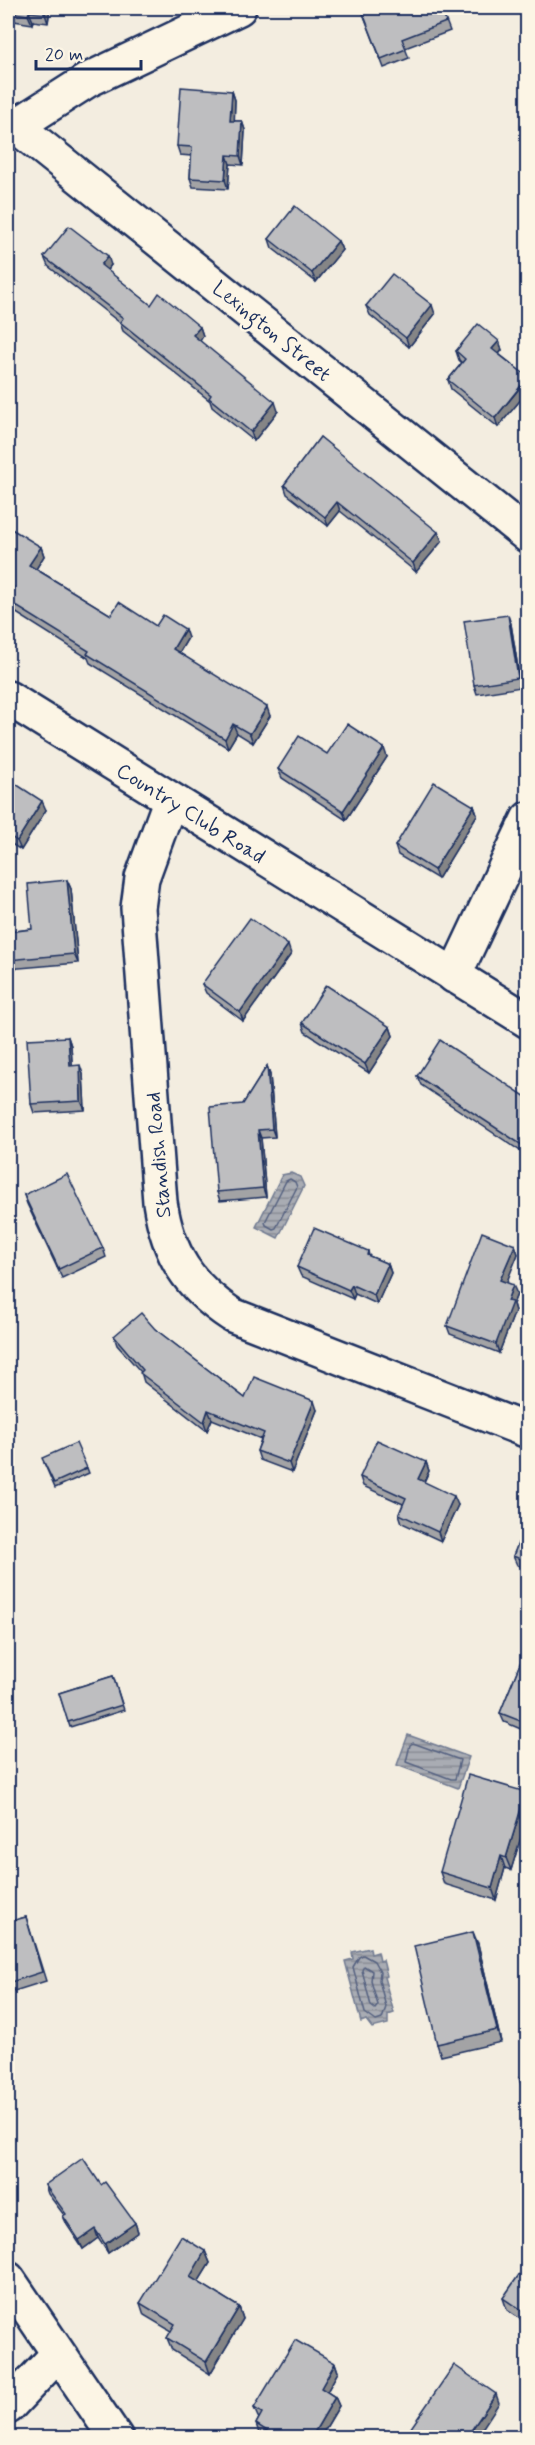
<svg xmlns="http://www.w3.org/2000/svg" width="535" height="2445" font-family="Mynerve,sans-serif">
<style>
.water{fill:url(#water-rules);stroke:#707a91;stroke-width:1.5}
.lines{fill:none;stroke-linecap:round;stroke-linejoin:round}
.shore{stroke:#546180;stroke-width:1.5}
.street-casing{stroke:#1b2f5e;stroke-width:38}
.secondary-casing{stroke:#1b2f5e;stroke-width:38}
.street{stroke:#fcf5e5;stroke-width:33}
.secondary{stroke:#fcf5e5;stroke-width:33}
.wall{fill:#a3a3a5;stroke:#1b2f5e;stroke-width:1.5}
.shaded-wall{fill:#858586;stroke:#1b2f5e;stroke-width:1.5}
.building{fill:#bebec0;stroke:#1b2f5e;stroke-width:1.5}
.labels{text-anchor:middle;stroke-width:5;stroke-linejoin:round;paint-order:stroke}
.street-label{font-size:21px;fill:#1b2f5e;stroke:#fcf5e5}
</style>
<defs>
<pattern id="water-rules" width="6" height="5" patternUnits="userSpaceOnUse" patternTransform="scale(1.5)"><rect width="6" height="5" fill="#a9acb3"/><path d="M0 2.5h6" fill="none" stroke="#898c95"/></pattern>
</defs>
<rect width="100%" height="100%" fill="#f3ede0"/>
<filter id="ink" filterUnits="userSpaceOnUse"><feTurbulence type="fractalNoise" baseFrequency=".0167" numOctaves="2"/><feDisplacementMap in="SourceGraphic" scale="12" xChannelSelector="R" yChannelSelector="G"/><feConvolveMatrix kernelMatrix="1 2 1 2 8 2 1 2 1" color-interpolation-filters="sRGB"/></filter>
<g filter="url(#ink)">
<g class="water">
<path d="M291,1173L300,1177L304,1186L278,1238L256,1227L282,1175Z"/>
<path d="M408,1735L469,1757L458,1788L397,1765Z"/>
<path d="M370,1948L371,1954L378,1952L380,1961L383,1960L387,1976L384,1977L394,2013L388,2015V2024L372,2028L366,2020L361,2022L345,1961L353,1959L352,1952Z"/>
</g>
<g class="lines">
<g class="shore">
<path d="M290,1179L295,1182L297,1187L276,1228L273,1229L266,1225L265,1222L286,1181Z"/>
<path d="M413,1743L460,1760L455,1779H451L406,1762L410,1745Z"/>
<path d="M363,1955L374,1961L380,1972L379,1980L386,2007L382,2019L376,2021L365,2013L353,1967L359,1957Z"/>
<path d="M364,1966L372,1971L371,1981L378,2005L375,2009L371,2006L362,1970Z"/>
</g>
<defs>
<g id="street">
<path d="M8,119L16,126L88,80L239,8"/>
<path d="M16,126L528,536"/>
<path d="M8,698L528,1021"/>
<path d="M170,801L142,878L138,908L160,1202C168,1254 188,1286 232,1315L528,1431"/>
<path d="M454,976L528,819"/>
<path d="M8,2407L58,2354"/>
</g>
<path id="secondary" d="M8,2279L116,2438"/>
</defs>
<use href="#street" class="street-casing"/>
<use href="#secondary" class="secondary-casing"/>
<use href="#street" class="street"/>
<use href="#secondary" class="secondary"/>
</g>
<g class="wall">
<path d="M8,8H50L48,23L33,21L32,24L8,20Z"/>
<path d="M361,8H441L450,31L405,48L409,58L384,68Z"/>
<path d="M528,26V44L525,42L522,33Z"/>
<path d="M232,91L235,100L234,121H242L245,130L243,165L230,164L228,189L193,187L190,178L191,156L180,155L177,146Z"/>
<path d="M269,239L338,241L342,250L316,282L272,248Z"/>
<path d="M44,257L111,265L107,270L151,305L200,327L203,336L200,341L278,411L254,441L212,407L210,401L123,331L120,323L48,266Z"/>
<path d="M366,306L435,314L409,347L370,315Z"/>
<path d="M499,341L502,350L499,354L528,377V391L498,427L451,389L448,380L462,363L459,360L456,351Z"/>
<path d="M320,437L442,541L416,572L340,511L328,526L287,494L284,485Z"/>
<path d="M8,533L41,547L44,556L36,569L111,615L156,626L188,638L179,653L270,716L253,743L237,733L228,748L90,663L88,658L10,609L8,602V599L11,592L8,590Z"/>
<path d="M511,624L521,687L477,694L474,685Z"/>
<path d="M327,754L387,757L346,820L282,778L278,769Z"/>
<path d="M8,779L46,810L21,850L8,842Z"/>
<path d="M474,806L477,815L438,879L398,855L395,846Z"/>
<path d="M67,880L71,889L78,963L8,969V932L32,929Z"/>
<path d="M291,954L243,1021L206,993L202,984Z"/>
<path d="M302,1023L390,1027L393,1036L369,1073L305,1032Z"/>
<path d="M68,1037L71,1046L72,1065L83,1074L85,1110L34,1113L31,1104Z"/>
<path d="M267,1066L270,1075L275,1137L261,1138L266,1197L220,1201L217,1192L243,1104Z"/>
<path d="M417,1076L526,1097L528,1095V1156L421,1085Z"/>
<path d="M24,1195L103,1248L106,1257L62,1278L27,1204Z"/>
<path d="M515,1245L518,1254L506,1282L517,1294L513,1304L515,1311L499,1353L450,1334L447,1326Z"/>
<path d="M368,1251L369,1256L388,1264L391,1273L377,1304L355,1294L353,1299L301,1276L297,1267Z"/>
<path d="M155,1329L245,1398L317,1410L292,1472L260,1460L257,1451L261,1439L212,1419L207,1431L144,1382L141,1372L117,1345L114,1336Z"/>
<path d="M426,1462L429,1471L424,1482L458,1505L441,1541L402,1523L399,1514L403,1504L363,1486L360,1477Z"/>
<path d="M44,1463L87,1468L89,1473L55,1488Z"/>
<path d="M528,1519V1569L517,1565L513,1556Z"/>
<path d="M528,1644V1732L504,1722L500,1713Z"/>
<path d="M113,1676L124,1710L70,1727L59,1693Z"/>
<path d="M526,1792L528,1796V1814L511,1870L505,1868L496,1900L444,1884L440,1872Z"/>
<path d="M26,1917L46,1981L8,1993V1922Z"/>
<path d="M478,1944L501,2042L441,2056L437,2044Z"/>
<path d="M45,2185H101L135,2223L138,2232L108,2253L98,2238L83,2249L67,2225L63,2216L64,2215L48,2194Z"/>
<path d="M205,2251L210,2263L198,2282L239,2307L243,2319L210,2374L172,2350L167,2338L171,2331L144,2315L140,2303Z"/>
<path d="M528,2262V2324L507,2310L503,2298Z"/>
<path d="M335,2363L338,2372L327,2392L335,2397L339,2406L320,2438H266L259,2433L256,2424L259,2418L258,2417L254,2408Z"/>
</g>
<g class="shaded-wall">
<path d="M46,8H50L48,23L45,14Z"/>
<path d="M29,12L33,21L32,24L28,15Z"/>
<path d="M232,91L235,100L234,130L230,121Z"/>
<path d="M242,121L245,130L243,165L240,156Z"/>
<path d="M227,155L230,164L228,189L225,180Z"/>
<path d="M338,241L342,250L316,282L312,273Z"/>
<path d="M108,256L111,265L104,274L101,265Z"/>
<path d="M432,305L435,314L409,347L406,338Z"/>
<path d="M200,327L203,336L197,344L193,335Z"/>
<path d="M499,341L502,350L496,358L492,349Z"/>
<path d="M528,378V391L498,427L495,418Z"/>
<path d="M275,402L278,411L254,441L251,432Z"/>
<path d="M337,502L340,511L328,526L325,517Z"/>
<path d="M438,532L442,541L416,572L413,563Z"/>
<path d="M41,547L44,556L33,574L29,565Z"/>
<path d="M508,615L511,624L521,687L518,678Z"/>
<path d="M185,629L188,638L176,658L173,649Z"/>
<path d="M267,707L270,716L253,743L250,734Z"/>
<path d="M233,724L237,733L228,748L225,739Z"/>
<path d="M384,748L387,757L346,820L343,811Z"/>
<path d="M42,801L46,810L21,850L17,841Z"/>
<path d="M474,806L477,815L438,879L434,870Z"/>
<path d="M67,880L71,889L78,963L74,954Z"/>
<path d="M288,945L291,954L243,1021L240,1012Z"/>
<path d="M390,1027L393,1036L369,1073L365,1064Z"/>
<path d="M68,1037L71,1046L73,1075L70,1066Z"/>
<path d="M80,1065L83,1074L85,1110L81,1101Z"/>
<path d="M267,1066L270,1075L275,1137L272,1129Z"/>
<path d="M258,1130L261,1138L266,1197L263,1188Z"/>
<path d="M515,1245L518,1254L504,1289L500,1280Z"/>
<path d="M388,1264L391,1273L377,1304L374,1295Z"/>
<path d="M352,1285L355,1294L353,1299L349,1290Z"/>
<path d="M513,1285L517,1294L513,1304L515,1311L499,1353L496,1344L507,1301Z"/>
<path d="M314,1401L317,1410L292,1472L289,1463Z"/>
<path d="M208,1410L212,1419L207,1431L204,1422Z"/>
<path d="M426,1462L429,1471L421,1488L418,1479Z"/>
<path d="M454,1496L458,1505L441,1541L438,1532Z"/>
<path d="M526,1792L528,1796V1814L511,1870L506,1858Z"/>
<path d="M501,1856L505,1868L496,1900L492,1888Z"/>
<path d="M473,1932L478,1944L501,2042L497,2030Z"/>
<path d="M135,2223L138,2232L108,2253L105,2244Z"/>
<path d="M95,2229L98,2238L83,2249L79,2240Z"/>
<path d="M205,2251L210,2263L194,2289L190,2277Z"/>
<path d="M239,2307L243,2319L210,2374L206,2362Z"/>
<path d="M335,2363L338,2372L324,2397L321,2388Z"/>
<path d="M496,2394L499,2403L476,2438H466Z"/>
<path d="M335,2397L339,2406L320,2438H311Z"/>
</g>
<g class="building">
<path d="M8,8H46L45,14L29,12L28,15L8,12Z"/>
<path d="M361,8H441L446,22L402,39L406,49L381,59Z"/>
<path d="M528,26V38L522,33Z"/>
<path d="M181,87L232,91L230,121H242L240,156L227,155L225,180L190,178L192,147L177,146Z"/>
<path d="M295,206L338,241L312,273L269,239Z"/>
<path d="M69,226L108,256L101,265L151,305L159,293L200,327L193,335L275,402L251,432L209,398L211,395L120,322L123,318L44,257Z"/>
<path d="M392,274L432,305L406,338L366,306Z"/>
<path d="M478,324L499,341L492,349L528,377L495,418L448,380L465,359L456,351Z"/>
<path d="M320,437L438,532L413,563L337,502L325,517L284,485Z"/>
<path d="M10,528L41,547L29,565L111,615L119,602L156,626L163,615L185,629L173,649L267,707L250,734L233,724L225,739L87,654L89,651L8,601V599L14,587L8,583V533Z"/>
<path d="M508,615L518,678L474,685L464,621Z"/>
<path d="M347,724L384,748L343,811L278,769L299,736L327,754Z"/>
<path d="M8,779L42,801L17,841L8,835Z"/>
<path d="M434,782L474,806L434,870L395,846Z"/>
<path d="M67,880L74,954L8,960V932L32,929L28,884Z"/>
<path d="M250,918L288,945L240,1012L202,984Z"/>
<path d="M326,985L390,1027L365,1064L302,1023Z"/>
<path d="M68,1037L70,1066L80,1065L81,1101L31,1104L27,1039Z"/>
<path d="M440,1040L526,1097L528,1095V1149L417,1076Z"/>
<path d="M267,1066L272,1129L258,1130L263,1188L217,1192L210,1107L243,1104Z"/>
<path d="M67,1174L103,1248L59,1269L24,1195Z"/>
<path d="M314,1228L368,1251L367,1255L388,1264L374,1295L352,1285L349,1290L297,1267Z"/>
<path d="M482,1232L515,1245L500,1280L513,1285L507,1301L512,1302L496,1344L447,1326Z"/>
<path d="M141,1313L155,1329L245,1398L254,1377L314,1401L289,1463L257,1451L264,1433L208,1410L204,1422L140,1373L143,1370L114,1336Z"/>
<path d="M377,1440L426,1462L418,1479L454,1496L438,1532L399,1514L406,1498L360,1477Z"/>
<path d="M76,1443L87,1468L54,1483L42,1458Z"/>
<path d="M528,1519V1562L513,1556Z"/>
<path d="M528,1644V1724L500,1713Z"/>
<path d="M113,1676L122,1705L68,1722L59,1693Z"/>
<path d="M468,1775L526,1792L506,1858L501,1856L492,1888L440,1872Z"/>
<path d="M26,1917L42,1972L8,1983V1922Z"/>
<path d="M473,1932L497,2030L437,2044L414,1946Z"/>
<path d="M528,2076V2106L519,2078Z"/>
<path d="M83,2158L101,2185L105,2182L135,2223L105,2244L95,2229L79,2240L63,2216L66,2214L45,2185Z"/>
<path d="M181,2236L205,2251L190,2277L239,2307L206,2362L167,2338L175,2324L140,2303Z"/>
<path d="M528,2262V2315L503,2298Z"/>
<path d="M295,2340L335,2363L321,2388L335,2397L311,2438H278L256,2424L262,2413L254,2408Z"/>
<path d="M454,2365L496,2394L466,2438H404Z"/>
</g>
</g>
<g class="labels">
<g class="street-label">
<text transform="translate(272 331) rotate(39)" y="7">Lexington Street</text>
<text transform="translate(191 813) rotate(32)" y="7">Country Club Road</text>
<text transform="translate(158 1155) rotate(-95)" y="7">Standish Road</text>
</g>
</g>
<rect width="535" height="2445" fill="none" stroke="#fcf5e5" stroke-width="30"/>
<rect x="15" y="15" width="505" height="2415" fill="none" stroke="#1b2f5e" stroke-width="2" filter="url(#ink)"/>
<path d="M36 60v9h105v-9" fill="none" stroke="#1b2f5e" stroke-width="3"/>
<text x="45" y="60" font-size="18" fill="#1b2f5e" stroke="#fcf5e5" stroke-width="4.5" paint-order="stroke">20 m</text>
</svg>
